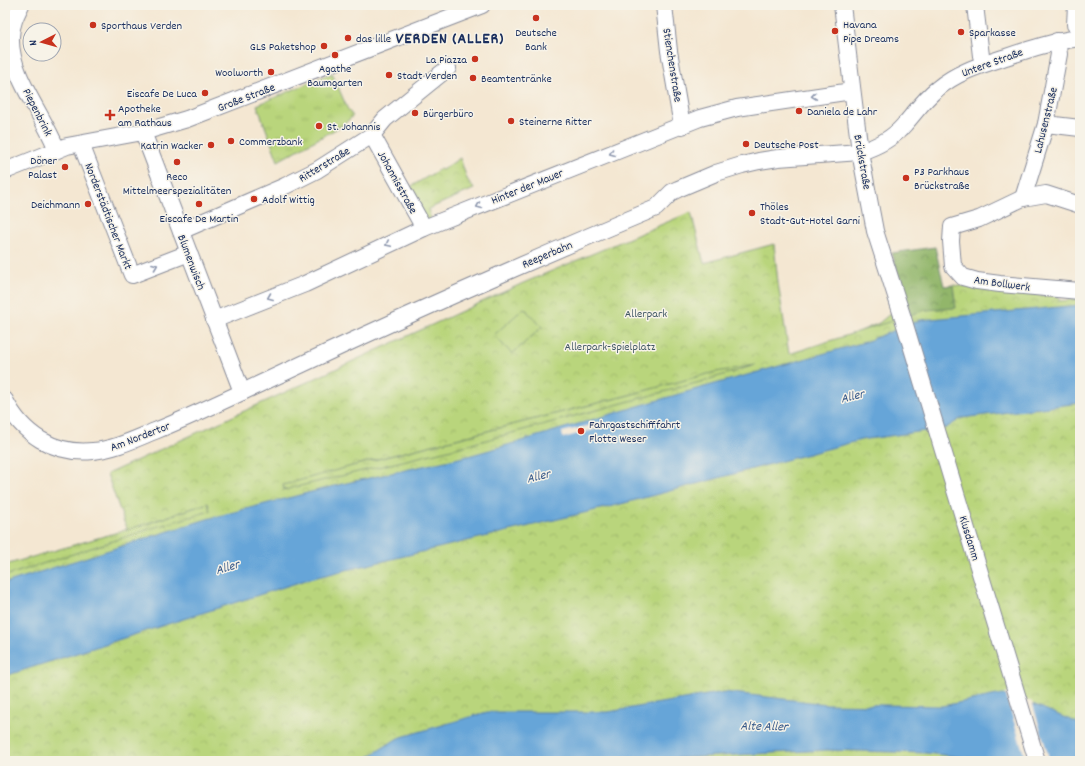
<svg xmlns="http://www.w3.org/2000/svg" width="1085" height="766" font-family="Dekko,sans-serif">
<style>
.grass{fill:url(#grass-tufts);stroke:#6a826c}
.forest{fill:url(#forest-crowns);stroke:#567264}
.park{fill:url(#park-crowns);stroke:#6a826c;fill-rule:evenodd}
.pitch{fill:#b9d57b;stroke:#6a826c}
.water{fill:#66a5d8;stroke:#406a9b}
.pier{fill:#f4e7d2}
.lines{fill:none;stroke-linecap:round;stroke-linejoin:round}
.minor-casing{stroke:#888b98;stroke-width:18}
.minor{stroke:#fff;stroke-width:16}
.oneway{stroke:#8d97ae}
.poi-dot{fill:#c8321e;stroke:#f7f3e8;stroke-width:1.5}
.labels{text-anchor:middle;stroke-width:3;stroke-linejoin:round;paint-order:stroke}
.poi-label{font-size:12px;fill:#1b2f5e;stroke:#f7f3e8;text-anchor:start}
.street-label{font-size:12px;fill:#1b2f5e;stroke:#f7f3e8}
.park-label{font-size:12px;fill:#425865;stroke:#f7f3e8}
.water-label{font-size:13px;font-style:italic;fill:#355889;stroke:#f7f3e8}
.district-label{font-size:16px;font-weight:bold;letter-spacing:1px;fill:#1b2f5e;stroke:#f7f3e8}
</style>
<defs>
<pattern id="grass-tufts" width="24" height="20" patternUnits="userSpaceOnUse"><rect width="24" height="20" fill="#b9d57b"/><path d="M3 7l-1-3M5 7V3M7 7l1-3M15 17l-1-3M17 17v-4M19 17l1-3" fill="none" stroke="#9eb76d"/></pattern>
<pattern id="forest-crowns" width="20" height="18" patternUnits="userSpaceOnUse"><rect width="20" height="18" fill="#92b66b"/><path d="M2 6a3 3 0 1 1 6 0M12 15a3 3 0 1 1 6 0" fill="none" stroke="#76945b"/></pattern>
<pattern id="park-crowns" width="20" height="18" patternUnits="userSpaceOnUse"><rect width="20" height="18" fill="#b9d57b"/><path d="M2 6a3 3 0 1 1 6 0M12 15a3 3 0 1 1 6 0" fill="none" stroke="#9eb76d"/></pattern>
</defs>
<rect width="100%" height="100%" fill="#f7f3e8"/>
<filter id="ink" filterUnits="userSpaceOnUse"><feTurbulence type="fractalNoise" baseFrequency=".025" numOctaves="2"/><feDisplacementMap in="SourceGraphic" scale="8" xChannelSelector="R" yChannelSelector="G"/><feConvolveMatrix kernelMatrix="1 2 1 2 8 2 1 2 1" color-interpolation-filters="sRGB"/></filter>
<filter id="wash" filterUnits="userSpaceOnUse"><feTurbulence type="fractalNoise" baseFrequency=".012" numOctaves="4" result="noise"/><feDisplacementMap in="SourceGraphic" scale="16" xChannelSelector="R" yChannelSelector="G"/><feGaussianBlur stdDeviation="0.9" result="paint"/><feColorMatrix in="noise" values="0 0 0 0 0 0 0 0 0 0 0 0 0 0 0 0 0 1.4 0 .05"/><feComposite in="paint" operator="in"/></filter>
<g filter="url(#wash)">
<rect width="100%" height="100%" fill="#f4e7d2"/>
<g class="grass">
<path d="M332,73L348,110L353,116L343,125L278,161L257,105Z"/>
<path d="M891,313L898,328L286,498L283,484L401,453L625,396L708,373L790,358L849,336L879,323Z"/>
<path d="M208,503L212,517L5,583V565L149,523Z"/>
</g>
<path class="forest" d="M935,247L944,286L953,285L957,316L913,323L892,253Z"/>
<g class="park">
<path d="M460,158L467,179L474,189L428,209L431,219L424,221L407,189L440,169L442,170Z"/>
<path d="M691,212L704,263L774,244L778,283L789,354L926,310L956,308L953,285L1059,297V301L1080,299V761H5V576L159,526L210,511L208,503L127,530L107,474L521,284ZM755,365L704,381L464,446L284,490L283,485L381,458L625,396L711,373Z"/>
</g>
<path class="pitch" d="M524,308L542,327L512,354L494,335Z"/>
<g class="water">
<path d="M1080,305V403L962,418L946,428L861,440L621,504L309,579L5,676V583L207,519L342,484L468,456L504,446L672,396L865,342L920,320Z"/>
<path d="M724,692L827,704L942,706L1002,694L1035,705L1080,724V761H995L925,753L826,750L629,761H362L398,738L487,712H608Z"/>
</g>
<g class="pier">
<path d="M596,424L597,429L563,438L562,432Z"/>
<path d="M1005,692L1032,702L1050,761H1026Z"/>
</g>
</g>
<g filter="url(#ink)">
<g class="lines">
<defs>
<g id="minor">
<path d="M21,5C16,15 11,25 11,37C9,75 44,115 57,150"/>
<path d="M664,5L669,51L682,126"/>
<path d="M842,5L860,152L875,231L902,315L1037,761"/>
<path d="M975,5L981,56"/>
<path d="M1075,25L1076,5"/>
<path d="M1046,124L1080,128"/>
<path d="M143,132L242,392"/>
<path d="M372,135L424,228"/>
<path d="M81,144L132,275L189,253"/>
<path d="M5,171L67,146L143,132L187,119L482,5"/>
<path d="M1023,198L1046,124L1059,54L1057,41"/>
<path d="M1080,205L1046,194L1023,198L979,219L952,227L951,241L953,266L963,277L977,281L1000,284L1080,291"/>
<path d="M181,231L285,186L317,170L372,135L385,119L448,68"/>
<path d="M214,320L305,284L424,228L700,118L737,108L852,91"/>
<path d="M5,400C22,434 54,455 93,451C115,449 135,439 155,431C202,412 248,389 294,368C413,312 534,259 656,208L672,192L678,189L716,173L742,165L759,161L778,158L860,152C876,147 893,138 904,125C915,113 924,99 937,89C957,72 981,65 1006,57C1030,49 1054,41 1080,38"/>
</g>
</defs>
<use href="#minor" class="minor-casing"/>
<use href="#minor" class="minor"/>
</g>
<defs><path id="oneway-chevron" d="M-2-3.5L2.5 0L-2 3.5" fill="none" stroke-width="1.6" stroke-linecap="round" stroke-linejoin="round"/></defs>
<g class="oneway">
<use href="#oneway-chevron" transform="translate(814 96) rotate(172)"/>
<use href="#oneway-chevron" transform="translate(612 153) rotate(159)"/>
<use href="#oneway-chevron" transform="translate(479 206) rotate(158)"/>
<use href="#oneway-chevron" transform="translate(388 244) rotate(155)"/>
<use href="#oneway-chevron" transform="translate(155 266) rotate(-21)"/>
<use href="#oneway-chevron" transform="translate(270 297) rotate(158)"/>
</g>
</g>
<g class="poi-dot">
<circle cx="536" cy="18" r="4"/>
<circle cx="93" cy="25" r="4"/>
<circle cx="835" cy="31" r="4"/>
<circle cx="961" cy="32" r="4"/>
<circle cx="348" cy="38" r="4"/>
<circle cx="324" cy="46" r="4"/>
<circle cx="335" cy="55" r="4"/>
<circle cx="475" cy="59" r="4"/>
<circle cx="271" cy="72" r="4"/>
<circle cx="389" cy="75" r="4"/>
<circle cx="473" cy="78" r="4"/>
<circle cx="205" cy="93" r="4"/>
<circle cx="799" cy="111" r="4"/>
<circle cx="415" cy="113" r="4"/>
<path d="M108 109h4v4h4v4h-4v4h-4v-4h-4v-4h4z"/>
<circle cx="511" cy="121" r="4"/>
<circle cx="319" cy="126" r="4"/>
<circle cx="231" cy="141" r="4"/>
<circle cx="746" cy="144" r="4"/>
<circle cx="211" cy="145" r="4"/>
<circle cx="177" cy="162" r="4"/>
<circle cx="65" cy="167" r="4"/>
<circle cx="906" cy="178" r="4"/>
<circle cx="254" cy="199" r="4"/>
<circle cx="88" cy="204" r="4"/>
<circle cx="199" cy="204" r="4"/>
<circle cx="752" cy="213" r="4"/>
<circle cx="581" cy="431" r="4"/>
</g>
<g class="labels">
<g class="poi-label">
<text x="843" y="28">Havana<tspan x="843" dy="14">Pipe Dreams</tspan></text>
<text x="101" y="29">Sporthaus Verden</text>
<text x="536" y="36" text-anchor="middle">Deutsche<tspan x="536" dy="14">Bank</tspan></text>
<text x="969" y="36">Sparkasse</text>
<text x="356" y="42">das lille</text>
<text x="316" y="50" text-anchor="end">GLS Paketshop</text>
<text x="467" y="63" text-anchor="end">La Piazza</text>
<text x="335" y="72" text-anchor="middle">Agathe<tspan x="335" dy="14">Baumgarten</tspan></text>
<text x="263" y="76" text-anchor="end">Woolworth</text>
<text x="397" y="79">Stadt Verden</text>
<text x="481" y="82">Beamtentränke</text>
<text x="197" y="97" text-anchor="end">Eiscafe De Luca</text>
<text x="118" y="112">Apotheke<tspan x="118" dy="14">am Rathaus</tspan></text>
<text x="807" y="115">Daniela de Lahr</text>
<text x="423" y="117">Bürgerbüro</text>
<text x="519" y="125">Steinerne Ritter</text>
<text x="327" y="130">St. Johannis</text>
<text x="239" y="145">Commerzbank</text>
<text x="754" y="148">Deutsche Post</text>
<text x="203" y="149" text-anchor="end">Katrin Wacker</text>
<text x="57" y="164" text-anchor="end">Döner<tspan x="57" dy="14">Palast</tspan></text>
<text x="914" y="175">P3 Parkhaus<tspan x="914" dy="14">Brückstraße</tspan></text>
<text x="177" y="180" text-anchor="middle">Reco<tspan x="177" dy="14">Mittelmeerspezialitäten</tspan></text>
<text x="262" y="203">Adolf Wittig</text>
<text x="80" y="208" text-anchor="end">Deichmann</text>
<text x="760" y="210">Thöles<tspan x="760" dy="14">Stadt-Gut-Hotel Garni</tspan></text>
<text x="199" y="222" text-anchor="middle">Eiscafe De Martin</text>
<text x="589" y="428">Fahrgastschifffahrt<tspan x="589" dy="14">Flotte Weser</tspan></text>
</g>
<g class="street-label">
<text transform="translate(992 62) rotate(-20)" y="4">Untere Straße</text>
<text transform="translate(673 65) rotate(81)" y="4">Stienchenstraße</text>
<text transform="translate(246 97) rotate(-21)" y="4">Große Straße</text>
<text transform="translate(38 112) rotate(63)" y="4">Piepenbrink</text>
<text transform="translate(1045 120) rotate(-76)" y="4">Lahusenstraße</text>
<text transform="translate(863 162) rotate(80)" y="4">Brückstraße</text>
<text transform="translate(324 164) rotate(-31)" y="4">Ritterstraße</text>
<text transform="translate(398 182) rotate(61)" y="4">Johannisstraße</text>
<text transform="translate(527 186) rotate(-22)" y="4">Hinter der Mauer</text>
<text transform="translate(109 216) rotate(69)" y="4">Norderstädtischer Markt</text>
<text transform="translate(547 254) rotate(-23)" y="4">Reeperbahn</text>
<text transform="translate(192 262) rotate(69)" y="4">Blumenwisch</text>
<text transform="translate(1002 283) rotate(8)" y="4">Am Bollwerk</text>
<text transform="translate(140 436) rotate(-21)" y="4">Am Nordertor</text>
<text transform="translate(970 538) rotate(73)" y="4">Klusdamm</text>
</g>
<g class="park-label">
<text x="646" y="317">Allerpark</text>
<text x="610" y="350">Allerpark-Spielplatz</text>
</g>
<g class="water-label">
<text transform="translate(852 395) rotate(-14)" y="5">Aller</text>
<text transform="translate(538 475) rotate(-14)" y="5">Aller</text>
<text transform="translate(227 566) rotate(-17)" y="5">Aller</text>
<text transform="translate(764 725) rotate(1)" y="5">Alte Aller</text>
</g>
<g class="district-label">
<text x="450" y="43">VERDEN (ALLER)</text>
</g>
</g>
<rect width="1085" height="766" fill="none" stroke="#f7f3e8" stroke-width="20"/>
<g transform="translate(42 42) rotate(264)"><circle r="19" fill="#f7f3e8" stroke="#9fa5b1"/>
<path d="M0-3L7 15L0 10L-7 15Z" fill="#c8321e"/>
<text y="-6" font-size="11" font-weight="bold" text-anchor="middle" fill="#1b2f5e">N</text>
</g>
</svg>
